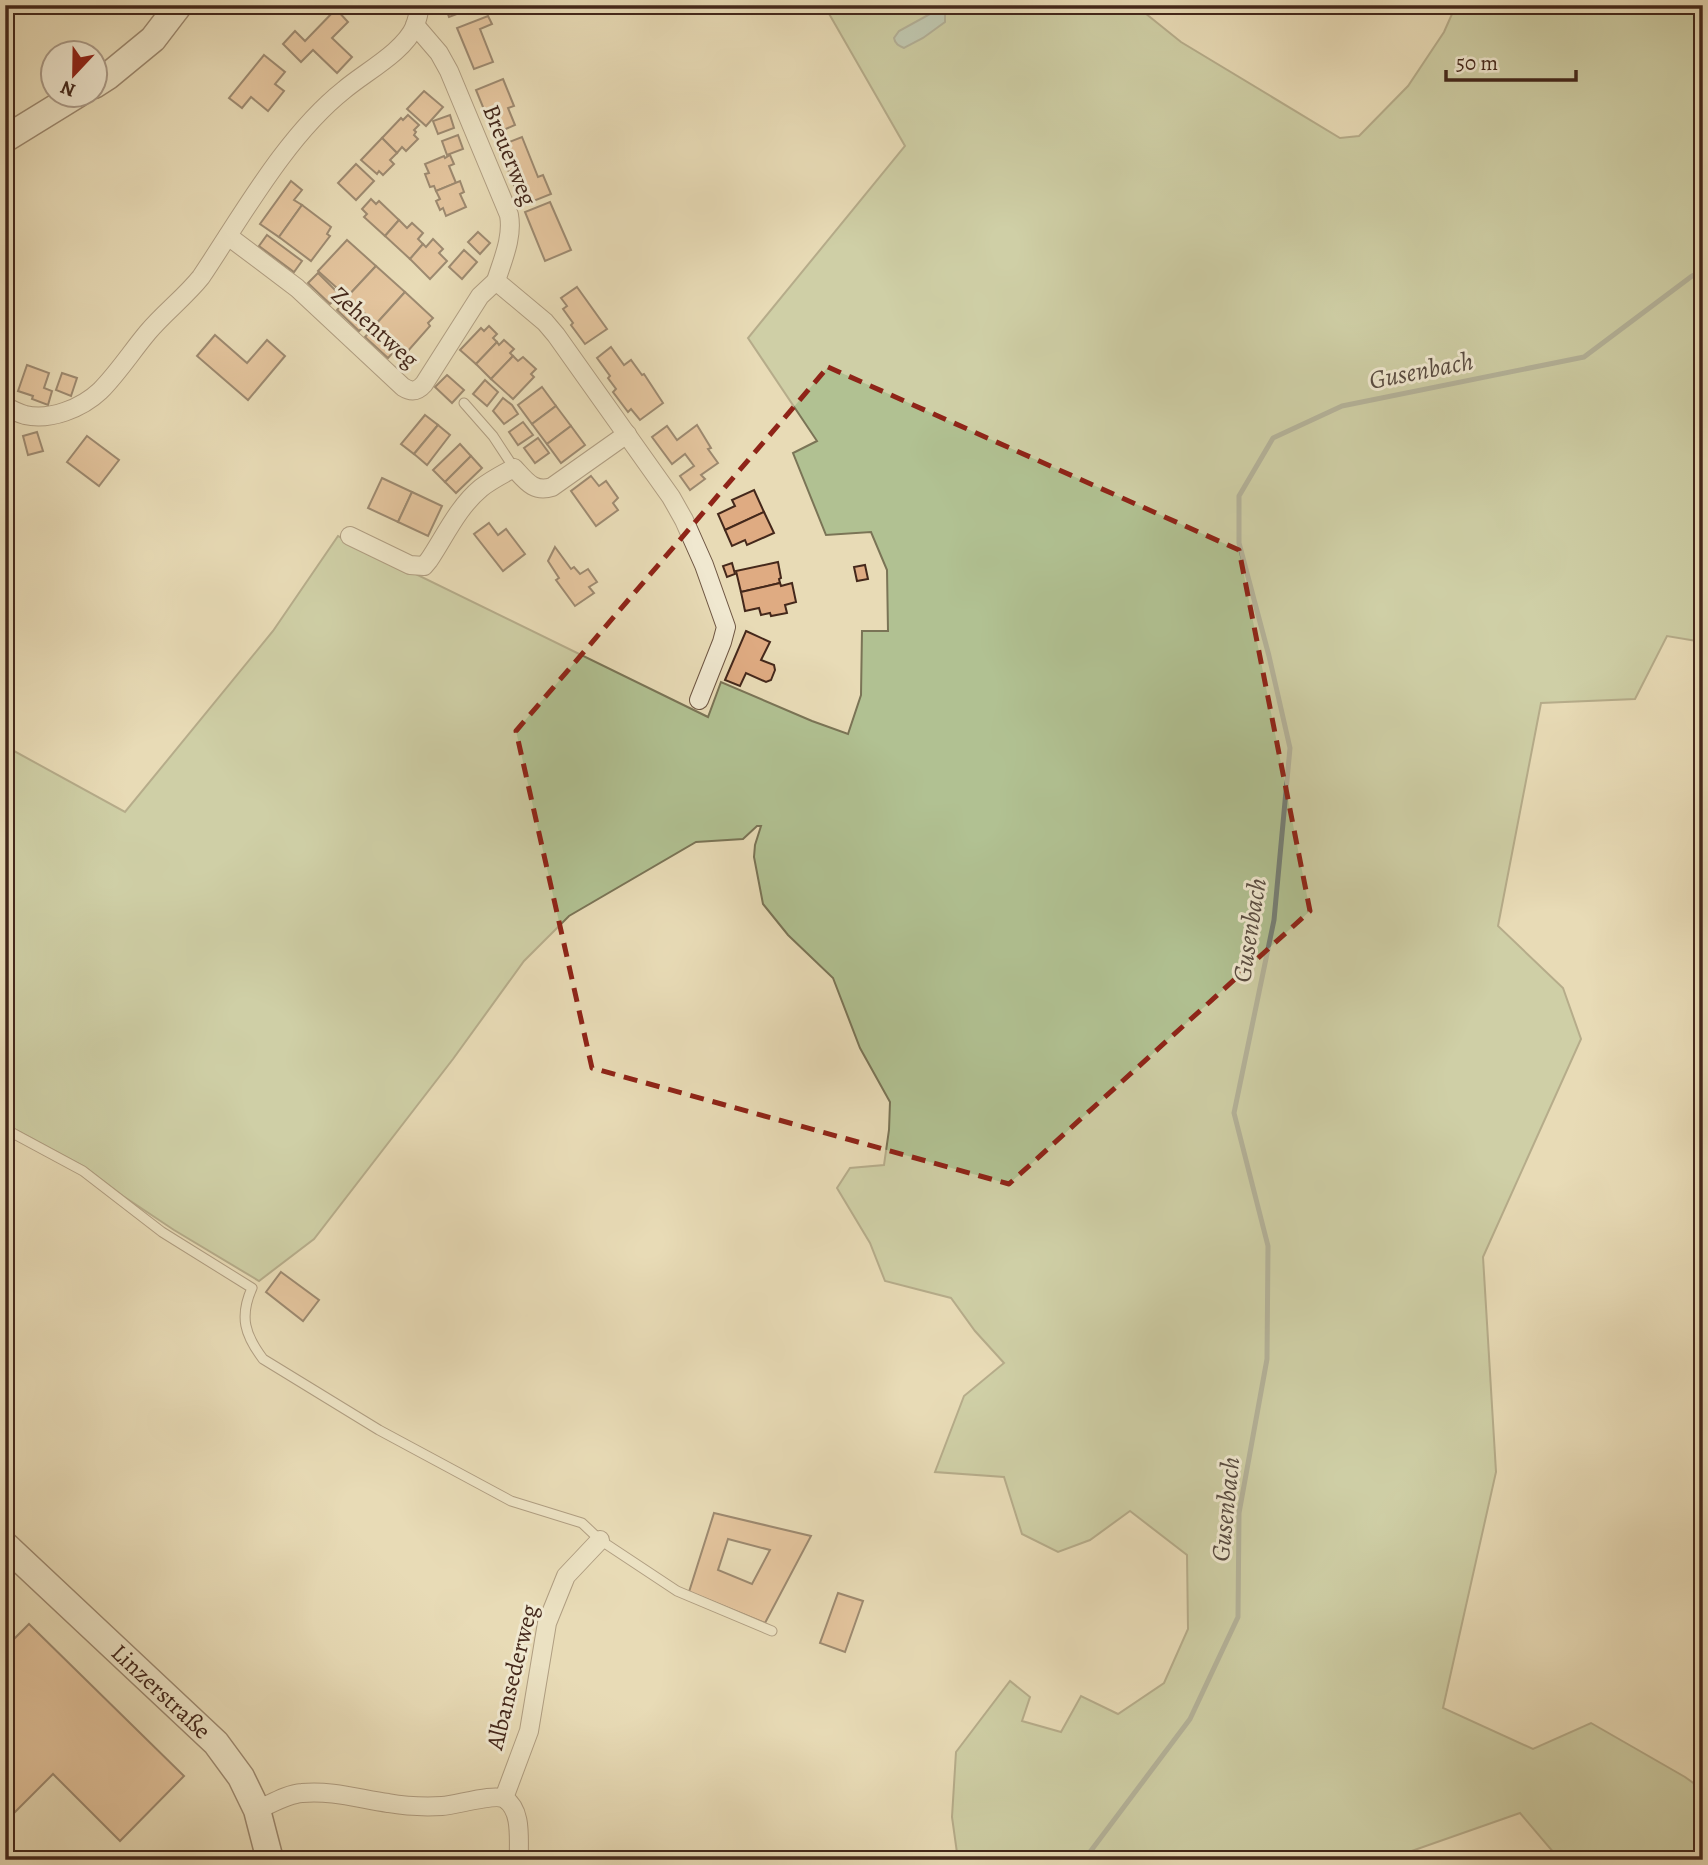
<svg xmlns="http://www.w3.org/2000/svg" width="1708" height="1865" font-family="Alegreya,serif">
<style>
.green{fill:#b1c192;stroke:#7a7456;stroke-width:2}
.water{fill:#98bab4;stroke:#768077;stroke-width:2}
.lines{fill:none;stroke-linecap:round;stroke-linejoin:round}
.stream{stroke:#768077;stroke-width:5}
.building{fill:#dfab82;stroke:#44281b;stroke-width:2;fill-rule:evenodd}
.service-casing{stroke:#6d5542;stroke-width:11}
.minor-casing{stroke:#6d5542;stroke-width:20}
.secondary-casing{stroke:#44281b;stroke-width:29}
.service{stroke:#f0e8d0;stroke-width:9}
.minor{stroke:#f0e8d0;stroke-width:18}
.secondary{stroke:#f0e8d0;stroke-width:26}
.marked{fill:none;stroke:#8f2418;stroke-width:5;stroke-dasharray:14 9;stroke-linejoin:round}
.labels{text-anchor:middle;stroke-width:6;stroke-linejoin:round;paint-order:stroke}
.street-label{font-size:24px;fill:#44281b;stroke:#f0e8d0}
.water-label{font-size:26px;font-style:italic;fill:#594c41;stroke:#f0e8d0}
</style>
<rect width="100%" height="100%" fill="#e8dbb6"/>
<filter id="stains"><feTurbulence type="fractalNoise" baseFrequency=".00286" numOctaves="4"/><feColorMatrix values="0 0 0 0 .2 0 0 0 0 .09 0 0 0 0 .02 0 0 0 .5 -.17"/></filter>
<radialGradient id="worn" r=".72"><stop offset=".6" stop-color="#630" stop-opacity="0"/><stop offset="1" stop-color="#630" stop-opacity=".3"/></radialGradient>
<path class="green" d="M824,5H1135L1181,42L1340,138L1359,136L1408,86L1444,32L1456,5H1703V642L1667,636L1635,699L1541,703L1498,926L1563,988L1581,1039L1483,1257L1496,1472L1443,1708L1533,1749L1591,1723L1685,1777L1703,1790V1860H1560L1520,1813L1386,1860H958L952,1817L956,1752L1010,1681L1030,1697L1022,1721L1061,1732L1081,1696L1118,1714L1164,1683L1188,1629L1187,1555L1130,1511L1090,1540L1058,1552L1022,1534L1004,1477L935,1472L964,1396L1004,1363L975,1331L951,1298L885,1281L870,1243L837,1188L850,1168L884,1165L889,1130L890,1102L860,1048L833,978L788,935L763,904L754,857L755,845L761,826H757L743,839L696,842L569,916L524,961L453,1059L314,1239L259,1281L174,1230L123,1196L85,1167L5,1124V746L125,812L273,631L338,536L708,717L721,682L812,721L848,734L861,695L862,631H888L887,570L871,532L826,535L793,453L817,441L748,338L905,146Z"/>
<path class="water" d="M939,9L945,14V22L923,38L904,48C899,46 895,44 894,38L899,31Z"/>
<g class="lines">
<path class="stream" d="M1087,1860L1090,1852L1190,1719L1238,1617L1239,1513L1267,1359L1268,1246L1234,1113L1274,920L1290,748L1269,656L1239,543V496L1273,438L1342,406L1584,357L1692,276L1703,271"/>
</g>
<g class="building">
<path d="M445,5H463L465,11L449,17Z"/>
<path d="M336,9L348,22L332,38L352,57L337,73L313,50L301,62L283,44L295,31L305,41Z"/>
<path d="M488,16L492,24L480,29L493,62L474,69L457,28Z"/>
<path d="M264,55L285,72L275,84L284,91L268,111L251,97L242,108L229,98Z"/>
<path d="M503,79L514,106L508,108L515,125L494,134L476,90Z"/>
<path d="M424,91L443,107L426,126L407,109Z"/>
<path d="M408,115L419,125L414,130L416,132L414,135L418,139L406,151L402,147L397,153L382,138L401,118L403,120Z"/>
<path d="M450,115L454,128L438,134L433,121Z"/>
<path d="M458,135L463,149L447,155L442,141Z"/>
<path d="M522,137L538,177L543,175L551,194L526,204L519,187L515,188L499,146Z"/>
<path d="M382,138L397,153L390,160L394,164L383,175L379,171L377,174L361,160Z"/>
<path d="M450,155L454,164L449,166L456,183L436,191L434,186L430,187L425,174L429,173L425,164L444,156L445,158Z"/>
<path d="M356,164L374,181L356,200L338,183Z"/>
<path d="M291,181L302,190L294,200L302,205L279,237L260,224Z"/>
<path d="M460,181L464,192L460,194L466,207L446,216L443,208L440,210L436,201L440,199L436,191Z"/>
<path d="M371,199L376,204L379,201L399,220L385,236L364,217L367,214L362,209Z"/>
<path d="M550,202L571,250L545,261L525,212Z"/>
<path d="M302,205L331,227L327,234L330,236L311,261L279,237Z"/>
<path d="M399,220L407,228L412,223L423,233L418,239L423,244L410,259L385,236Z"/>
<path d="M478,232L490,243L480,254L468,242Z"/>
<path d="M267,235L302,261L294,272L259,246Z"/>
<path d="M433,239L443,249L439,253L447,261L430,279L410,259L423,244L426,247Z"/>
<path d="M347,240L376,266L347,297L318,271Z"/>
<path d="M464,250L477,262L462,279L449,267Z"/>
<path d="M376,266L405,292L376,324L347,297Z"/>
<path d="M318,273L340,295L330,304L308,283Z"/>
<path d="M577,287L607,329L585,344L571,325L573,323L563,309L567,306L561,298Z"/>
<path d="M405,292L433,318L428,323L430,326L407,352L376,324Z"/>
<path d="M346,300L369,321L359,331L337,310Z"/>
<path d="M375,326L398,347L388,358L365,337Z"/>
<path d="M489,326L497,334L493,338L497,342L476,364L460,350L481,328L484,331Z"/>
<path d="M215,335L247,363L267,340L285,356L248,400L197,356Z"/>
<path d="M504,340L514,349L510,353L513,356L491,379L476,364L497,342L499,345Z"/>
<path d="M611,347L624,365L631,360L642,375L644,374L663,403L640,420L631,409L628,412L613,392L616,389L608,378L610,376L597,358Z"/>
<path d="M513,356L518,361L523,357L536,369L531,374L534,377L513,399L491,379Z"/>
<path d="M27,365L49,373L44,388L52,391L48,405L32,399L33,396L18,391Z"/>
<path d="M62,373L77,378L71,396L56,390Z"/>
<path d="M447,375L464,390L452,403L435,387Z"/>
<path d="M485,380L498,392L487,406L473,394Z"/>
<path d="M542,387L556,406L532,424L518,405Z"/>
<path d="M503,398L512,405L518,414L504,424L493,411Z"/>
<path d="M556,406L571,426L547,444L532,424Z"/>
<path d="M425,415L438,425L414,454L401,444Z"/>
<path d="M523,422L533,435L518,445L509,432Z"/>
<path d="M438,425L450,435L427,465L414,454Z"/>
<path d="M697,425L711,448L708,449L718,463L701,475L705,479L690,490L680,476L694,466L685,454L672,464L652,437L667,426L677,440Z"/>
<path d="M571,426L585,445L561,463L547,444Z"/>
<path d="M37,432L43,451L28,455L23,436Z"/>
<path d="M87,436L119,460L99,486L67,462Z"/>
<path d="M538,438L549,453L535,463L524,448Z"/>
<path d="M460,444L471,456L445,482L433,470Z"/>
<path d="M471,456L482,468L456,493L445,482Z"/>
<path d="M591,476L599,486L606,481L618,498L613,503L618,510L596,526L571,491Z"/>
<path d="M382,478L412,492L398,522L368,508Z"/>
<path d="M754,490L764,512L725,530L718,514L735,506L732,500Z"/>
<path d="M412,492L442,506L428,536L398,522Z"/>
<path d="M764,512L774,533L747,545L745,540L732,546L725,530Z"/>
<path d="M489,523L498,535L506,529L525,554L503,571L474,534Z"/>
<path d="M555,547L571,569L574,567L580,574L588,569L597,582L589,587L594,593L575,606L556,580L559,578L548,561Z"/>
<path d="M778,562L781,578L779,579L780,583L741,592L736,571Z"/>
<path d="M732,563L735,574L727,577L723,566Z"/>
<path d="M865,565L868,579L857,581L854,567Z"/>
<path d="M780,583L781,586L792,583L796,602L785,605L787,613L771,616L770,613L761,615L759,608L745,611L741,592Z"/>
<path d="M746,631L770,642L761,660L774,665L775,670L771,680L766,682L746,673L740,686L725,680Z"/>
<path d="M281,1272L319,1300L303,1321L266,1292Z"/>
<path d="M714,1513L811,1536L765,1623L689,1592ZM728,1539L770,1550L752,1584L718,1570Z"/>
<path d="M838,1593L863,1601L845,1652L820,1643Z"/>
<path d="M29,1624L184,1776L120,1841L53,1774L5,1822V1648Z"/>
</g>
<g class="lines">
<defs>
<g id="service">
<path d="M464,403L493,436L514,468"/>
<path d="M5,1129L83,1171L162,1232L252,1288C239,1317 245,1335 263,1359L379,1430L511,1501L582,1523L600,1540L677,1591L772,1631"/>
</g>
<g id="minor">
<path d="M415,25L439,53L449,71L509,215C513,237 503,259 496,281L545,322L556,335L671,497L684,520L704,565L726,627L722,642L699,700"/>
<path d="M228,236L297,288L403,387C411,392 417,392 424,384L480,296L496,281"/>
<path d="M5,406C12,410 18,413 25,415C50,421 82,408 100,391C118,373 132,351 148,332C165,312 185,297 201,277C242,216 286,136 344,90C365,72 404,52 415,26C417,20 419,12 420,5"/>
<path d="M350,536L410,565L424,566L429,560C445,536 458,507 481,488C491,480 503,474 514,468C526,481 534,493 552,487L627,434"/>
<path d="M504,1798L529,1731L547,1623L566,1576L600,1540"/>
<path d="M257,1810C271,1804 287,1794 302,1793C331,1790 360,1799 388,1803C405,1806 424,1807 442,1806C457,1805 495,1793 505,1799C523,1811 518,1841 519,1860"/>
</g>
<g id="secondary">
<path d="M94,85L108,76L153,39L179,5"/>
<path d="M5,139L78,94"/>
<path id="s1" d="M5,1545L216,1743L241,1777L257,1810L270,1860"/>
</g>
</defs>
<use href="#service" class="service-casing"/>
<use href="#minor" class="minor-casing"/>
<use href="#secondary" class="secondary-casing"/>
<use href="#service" class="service"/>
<use href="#minor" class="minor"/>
<use href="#secondary" class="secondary"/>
</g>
<path d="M0 0H1708V1865H0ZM828,367L1239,550L1310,911L1009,1184L592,1068L516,731Z" fill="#e8dbb6" fill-opacity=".55" fill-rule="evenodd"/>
<path class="marked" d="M828,367L1239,550L1310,911L1009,1184L592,1068L516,731Z"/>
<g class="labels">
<g class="street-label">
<text transform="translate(510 155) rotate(68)" y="8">Breuerweg</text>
<text transform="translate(375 327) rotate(42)" y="8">Zehentweg</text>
<text transform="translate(512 1677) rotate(-76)" y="8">Albansederweg</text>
<text dy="8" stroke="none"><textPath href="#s1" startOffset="214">Linzerstraße</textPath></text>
</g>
<g class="water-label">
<text transform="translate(1421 370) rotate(-11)" y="9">Gusenbach</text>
<text transform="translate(1249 930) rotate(-81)" y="9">Gusenbach</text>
<text transform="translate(1225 1509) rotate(-84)" y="9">Gusenbach</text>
</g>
</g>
<rect width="1708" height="1865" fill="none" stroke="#e8dbb6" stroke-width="28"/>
<rect x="7" y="7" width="1694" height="1851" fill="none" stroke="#44281b" stroke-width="3.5"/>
<rect x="14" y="14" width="1680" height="1837" fill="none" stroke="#44281b" stroke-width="2"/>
<g transform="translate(74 74) rotate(202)"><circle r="33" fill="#f0e8d0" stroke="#ab9b88" stroke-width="2"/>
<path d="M0-5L12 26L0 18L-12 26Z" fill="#8f2418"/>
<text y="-10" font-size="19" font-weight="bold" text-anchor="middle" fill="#44281b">N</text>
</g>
<path d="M1446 70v10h130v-10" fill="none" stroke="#44281b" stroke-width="3.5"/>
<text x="1456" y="70" font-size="21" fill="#44281b" stroke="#f0e8d0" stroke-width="5" paint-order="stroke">50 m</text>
<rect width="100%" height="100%" filter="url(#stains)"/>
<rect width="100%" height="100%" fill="url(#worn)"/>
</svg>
